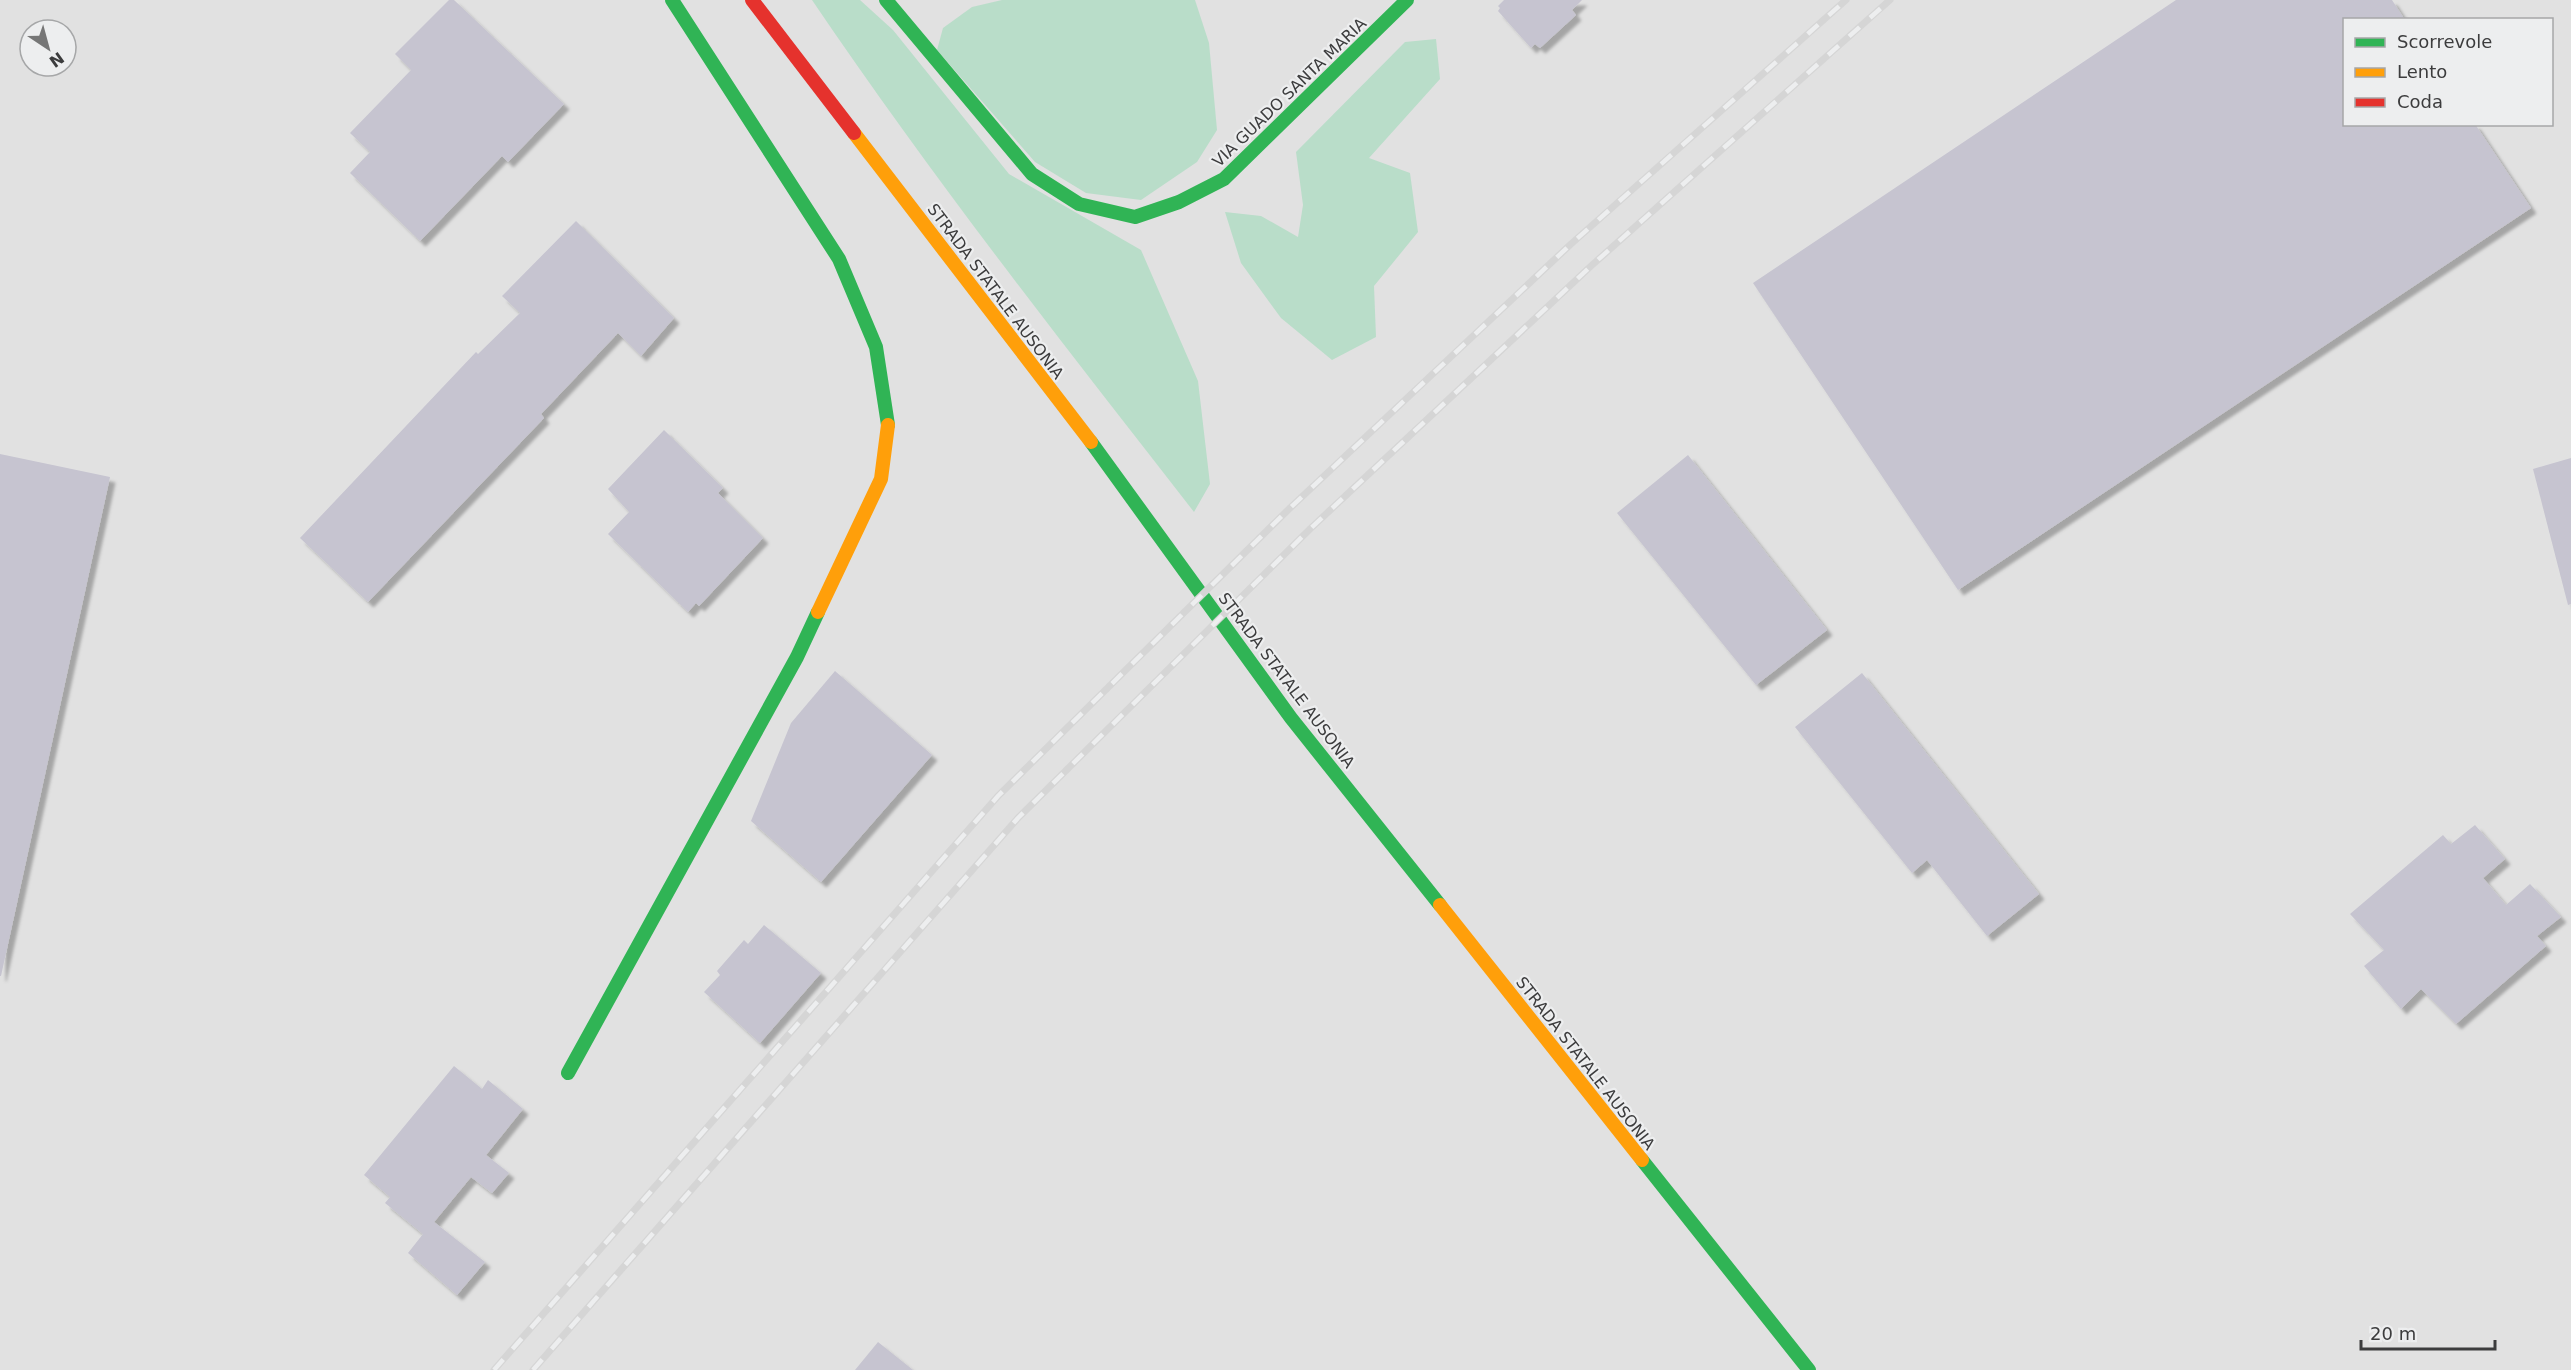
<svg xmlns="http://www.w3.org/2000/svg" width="2571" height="1370" font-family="'DejaVu Sans',sans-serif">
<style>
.green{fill:#b9ddc9}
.building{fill:#c6c4d0;filter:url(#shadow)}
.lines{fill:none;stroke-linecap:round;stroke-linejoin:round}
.fast{stroke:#30b455;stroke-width:14}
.slow{stroke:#ff9f0a;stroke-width:14}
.jam{stroke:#e5322d;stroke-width:14}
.rail-casing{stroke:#d5d5d5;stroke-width:7}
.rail{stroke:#edeeef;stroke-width:4.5;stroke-dasharray:14;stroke-linecap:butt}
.labels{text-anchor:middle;stroke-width:4.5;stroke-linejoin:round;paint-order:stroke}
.street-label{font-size:16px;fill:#3c3c3d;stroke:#edeeef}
</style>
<defs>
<filter id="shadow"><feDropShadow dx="5.5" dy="5.5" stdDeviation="1.5" flood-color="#0004"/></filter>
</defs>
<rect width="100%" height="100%" fill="#e1e1e1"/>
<g class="green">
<path d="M812,0H860L893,30L1009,174L1141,250L1198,381L1210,484L1194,512C1063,344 931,176 812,0Z"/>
<path d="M1002,0H1195L1209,43L1217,130L1197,162L1141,200L1086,193L1035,162L937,50L943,28L972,7Z"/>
<path d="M1436,39L1440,79L1369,158L1410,173L1418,232L1374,286L1376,337L1332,360L1281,318L1241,263L1225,212L1261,216L1298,237L1303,205L1296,152L1405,42Z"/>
</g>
<g class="building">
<path d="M449,0H454L564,104L508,162L502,156L420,241L350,173L370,152L350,133L411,70L395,54Z"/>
<path d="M1504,0H1582L1572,10L1576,15L1540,48L1535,44L1531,48L1498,11L1500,8L1498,6Z"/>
<path d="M2176,0H2392L2405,20H2344V124H2475L2531,208L1958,590L1753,283Z"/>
<path d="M576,221L674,318L641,356L618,333L541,414L544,418L368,602L300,538L476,352L478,354L520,313L502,296Z"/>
<path d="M664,430L723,488L718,493L763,538L699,606L696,603L688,612L608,534L629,512L608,489Z"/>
<path d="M0,454L110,477L1,976H0Z"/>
<path d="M1688,455L1827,630L1756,685L1617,513Z"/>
<path d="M2571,458V604L2568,605L2533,469Z"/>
<path d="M835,671L932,755L821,882L751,821L791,723Z"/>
<path d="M1862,673L2039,894L1987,936L1927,860L1912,873L1795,727Z"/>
<path d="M2475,825L2505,859L2483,878L2506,905L2530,884L2561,917L2537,936L2546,946L2456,1024L2421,989L2401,1009L2364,966L2384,950L2350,914L2443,835L2451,844Z"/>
<path d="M764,925L821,973L760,1043L704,992L720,975L717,971L744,940L748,944Z"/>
<path d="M454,1066L482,1089L488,1080L523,1109L486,1155L509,1173L492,1193L471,1177L434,1222L485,1262L457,1295L408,1253L423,1234L385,1203L390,1197L364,1175Z"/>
<path d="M878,1342L913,1370H855Z"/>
</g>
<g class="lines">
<g class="fast">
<path d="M672,0L839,259L876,347L888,425"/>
<path d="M886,0L1032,174L1079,204L1135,217L1179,202L1224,179L1407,0"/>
<path d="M1091,442L1291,718L1440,905"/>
<path d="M568,1073L797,657L818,612"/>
<path d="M1642,1160L1809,1370"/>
</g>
<g class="slow">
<path d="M854,133L1091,442"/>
<path d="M818,612L881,479L888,425"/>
<path d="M1440,905L1642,1160"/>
</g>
<path class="jam" d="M752,0L854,133"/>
<defs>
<g id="rail">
<path d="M494,1370L998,796L1290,508L1571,244L1846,0"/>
<path d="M533,1370L1018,818L1310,529L1591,266L1890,0"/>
</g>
</defs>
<use href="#rail" class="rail-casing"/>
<use href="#rail" class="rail"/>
</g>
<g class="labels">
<g class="street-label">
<text transform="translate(1289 92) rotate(-44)" y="6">VIA GUADO SANTA MARIA</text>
<text transform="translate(996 291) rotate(53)" y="6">STRADA STATALE AUSONIA</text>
<text transform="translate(1287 680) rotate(53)" y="6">STRADA STATALE AUSONIA</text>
<text transform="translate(1586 1063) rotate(52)" y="6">STRADA STATALE AUSONIA</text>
</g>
</g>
<rect x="2343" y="18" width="210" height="108" fill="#edeeef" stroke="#a6a7a8" stroke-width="1.5"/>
<rect x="2355" y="38" width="30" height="9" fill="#30b455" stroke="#a6a7a8" stroke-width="1.5"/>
<text x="2397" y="48" font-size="18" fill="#3c3c3d">Scorrevole</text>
<rect x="2355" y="68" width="30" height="9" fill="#ff9f0a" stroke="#a6a7a8" stroke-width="1.5"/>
<text x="2397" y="78" font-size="18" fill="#3c3c3d">Lento</text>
<rect x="2355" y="98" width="30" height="9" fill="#e5322d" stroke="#a6a7a8" stroke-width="1.5"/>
<text x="2397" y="108" font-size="18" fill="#3c3c3d">Coda</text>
<g transform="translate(48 48) rotate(144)"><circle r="28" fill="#edeeef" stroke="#a6a7a8" stroke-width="1.5"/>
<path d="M0-4.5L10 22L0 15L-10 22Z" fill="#767676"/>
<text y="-9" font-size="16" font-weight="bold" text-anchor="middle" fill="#3c3c3d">N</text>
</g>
<path d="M2361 1340v9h134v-9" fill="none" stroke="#3c3c3d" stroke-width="3"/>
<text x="2370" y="1340" font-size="18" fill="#3c3c3d" stroke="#edeeef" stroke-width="4.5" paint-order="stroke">20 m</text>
</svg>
